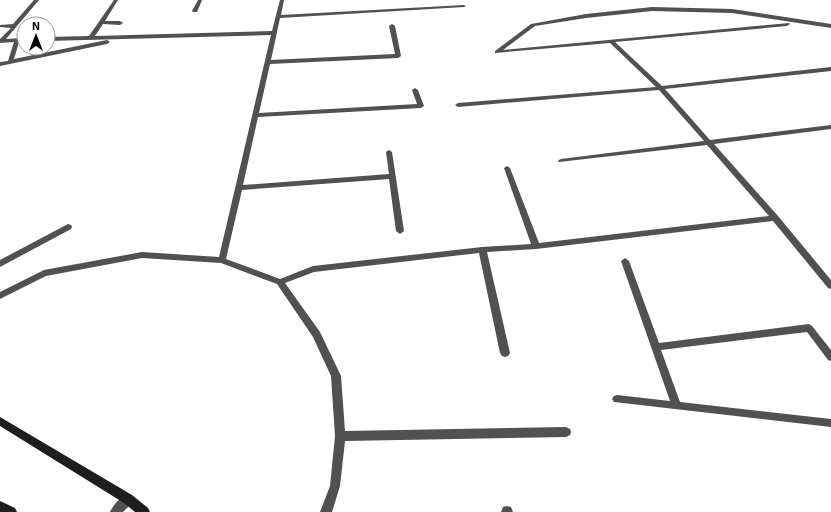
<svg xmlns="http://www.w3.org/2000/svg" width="831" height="512" font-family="'Exo 2',sans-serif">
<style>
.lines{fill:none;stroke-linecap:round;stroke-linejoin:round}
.lane{fill:#515151;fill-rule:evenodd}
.street{fill:#515151;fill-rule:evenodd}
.secondary{fill:#1e1e1e;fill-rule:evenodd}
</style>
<rect width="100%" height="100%" fill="#fff"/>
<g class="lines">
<path class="lane" d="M68,224L71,225L72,227L71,229L0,267V260Z"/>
<g class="street">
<path d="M34,0H39L6,39L24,38V42H19L14,59L107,40L110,42L107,44L0,66V62L8,61L14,42L0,43V39L11,28L0,27V25L13,24Z"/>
<path d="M114,0H118L105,21H120L123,23L120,25L103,24L95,36L272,31L280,0H284L281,15L464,5L466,6L464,7L280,18L271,60L395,54L389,26L392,24L395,26L401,56L398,58L270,64L259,113L417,104L412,90L415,88L418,90L424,106L421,108L258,117L243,185L389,174L386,152L389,150L392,152L404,231L400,234L396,231L389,179L242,190L226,259L280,279L313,266L482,247L531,244L504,168L507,166L510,168L539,243L769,216L707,145L559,162L558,161L559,160L561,159L704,141L659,90L458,107L455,105L458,103L656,87L610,43L495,53V51L531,24L586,14L652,7L732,9L831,24V28L732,13L652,11L586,18L535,26L503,50L789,23L790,24L787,26L615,42L662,86L831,67V71L665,89L710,140L831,125V129L714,144L778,216L831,280V289L828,288L773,221L536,249L487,252L510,353L508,356L505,357L502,356L500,353L479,253L314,272L285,283L320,332L341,376L345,431L566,427L570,429L571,432L570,435L566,437L345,441L340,486L332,512H320L330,486L335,436L331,376L313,337L277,284L221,263L142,258L46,276L0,299V292L44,270L142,252L219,257L271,35L48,41V37L89,36Z"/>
<path d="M198,0H202L197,12H193L192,11Z"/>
<path d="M625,258L629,261L659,343L809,324L812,326L831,350V361L828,360L807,332L661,350L680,402L831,419V427L614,402L612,399L614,396L617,395L670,401L621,261Z"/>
<path d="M128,494L132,495L133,499L132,503L123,512H110C113,505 121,496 128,494Z"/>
<path d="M507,506L511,507L513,512H501L503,507Z"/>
</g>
<g class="secondary">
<path d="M0,417L132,495L148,508L150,512H135L124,503L0,426Z"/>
<path d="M0,501L15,508L17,512H0Z"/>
</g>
</g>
<g transform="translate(36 36)"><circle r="19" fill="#ffffff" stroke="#999999"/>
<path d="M0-3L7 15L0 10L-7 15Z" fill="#000000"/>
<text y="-6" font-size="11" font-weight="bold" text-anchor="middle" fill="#000000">N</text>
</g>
</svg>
